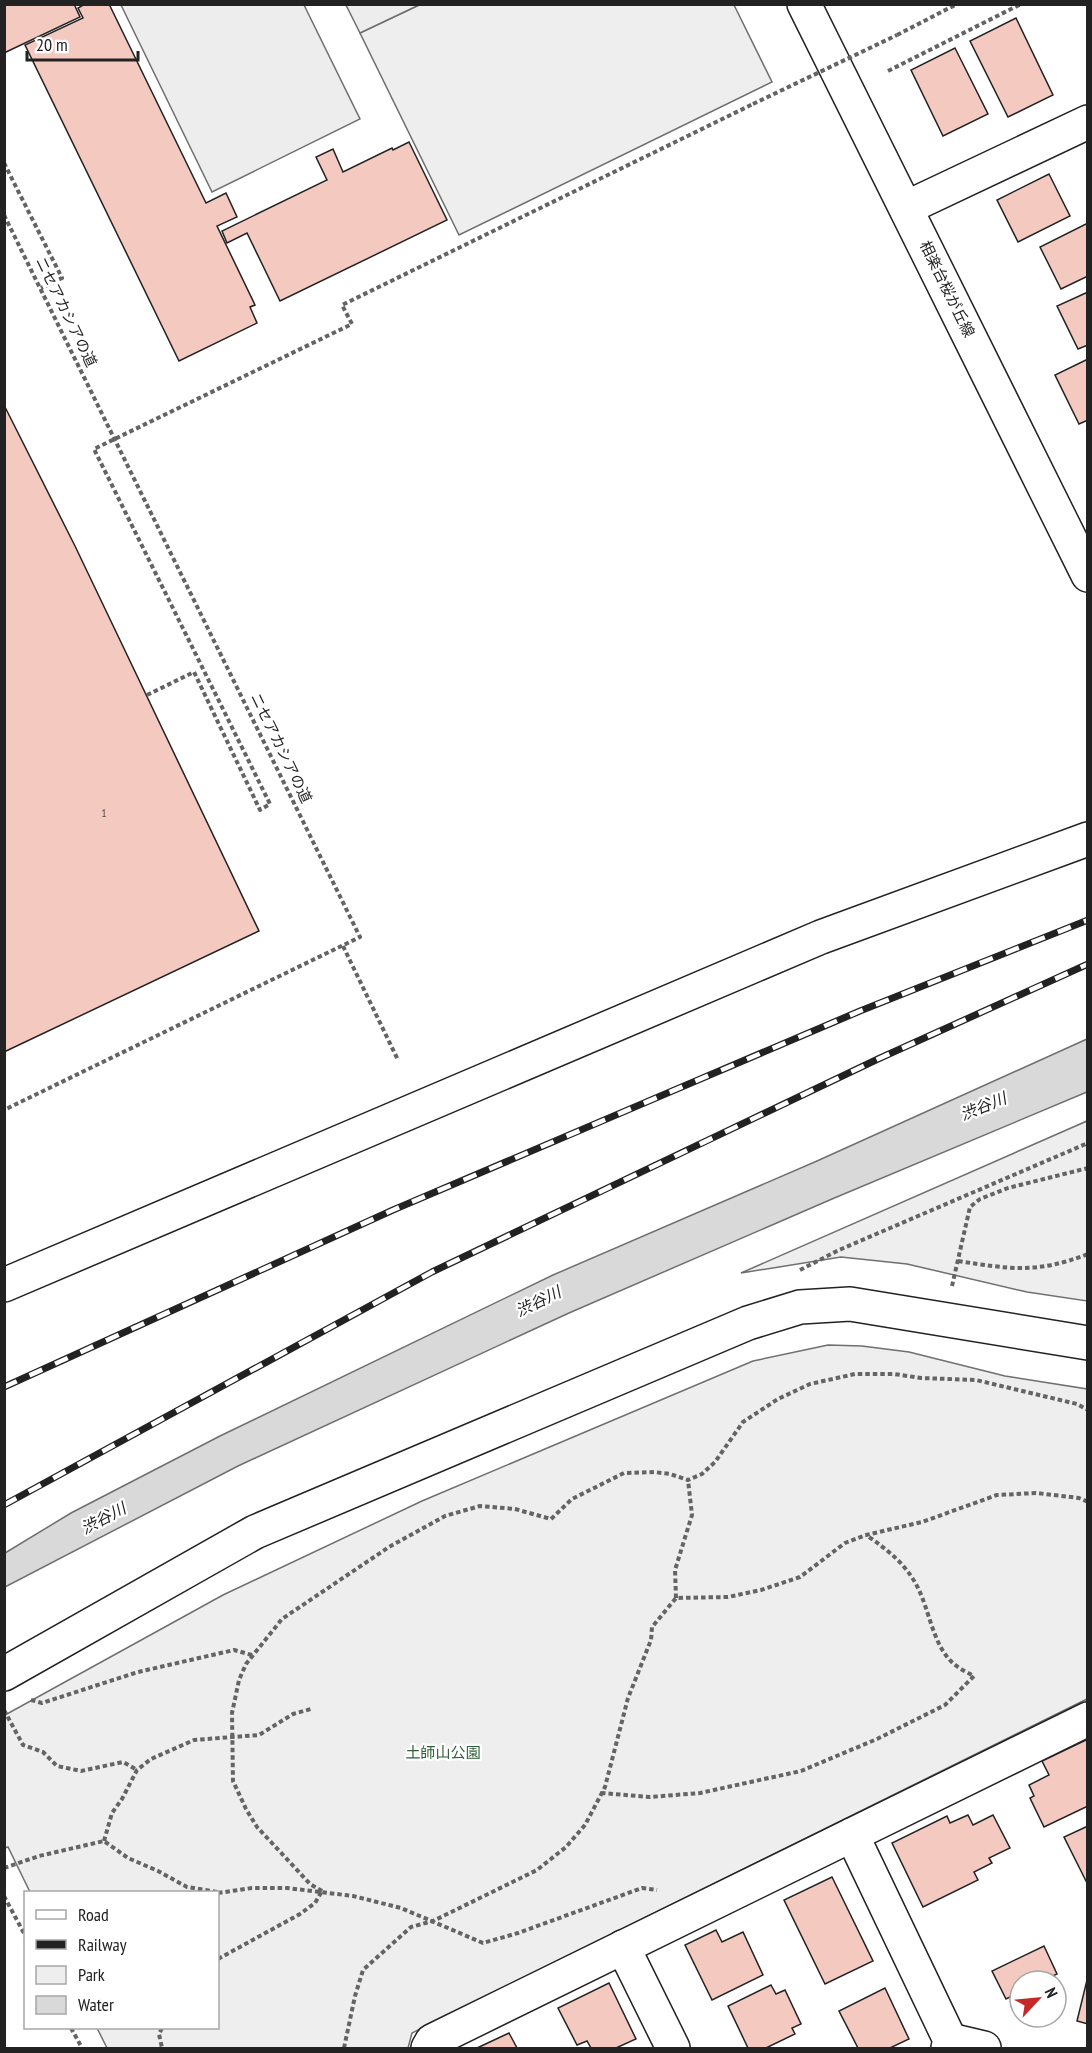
<svg xmlns="http://www.w3.org/2000/svg" width="1092" height="2053" font-family="'PT Sans Narrow','Noto Sans JP',sans-serif">
<style>
.green{fill:#eee;stroke:#6f6f6f;stroke-width:1.5}
.parking{fill:#ededed;stroke:#6f6f6f;stroke-width:1.5}
.water{fill:#d9d9d9;stroke:#6f6f6f;stroke-width:1.5}
.building{fill:#f3c9c0;stroke:#222;stroke-width:1.5}
.lines{fill:none;stroke-linecap:round;stroke-linejoin:round}
.minor-casing{stroke:#222;stroke-width:36}
.tertiary-casing{stroke:#222;stroke-width:36}
.secondary-casing{stroke:#222;stroke-width:36}
.path{stroke:#646464;stroke-width:4;stroke-dasharray:4.5 3;stroke-linecap:butt}
.minor{stroke:#fff;stroke-width:33}
.tertiary{stroke:#fff;stroke-width:33}
.secondary{stroke:#fff;stroke-width:33}
.rail-casing{stroke:#222;stroke-width:7}
.rail{stroke:#fff;stroke-width:4.5;stroke-dasharray:14;stroke-linecap:butt}
.path-bridge{stroke:#646464;stroke-width:4;stroke-dasharray:4.5 3;stroke-linecap:butt}
.labels{text-anchor:middle;stroke-width:4.5;stroke-linejoin:round;paint-order:stroke}
.number-label{font-size:12px;fill:#564c4a}
.street-label{font-size:15px;fill:#222;stroke:#fff}
.park-label{font-size:15px;fill:#2f5e38;stroke:#fff}
.water-label{font-size:16px;font-style:italic;fill:#222;stroke:#fff}
</style>
<rect width="100%" height="100%" fill="#fff"/>
<g class="green">
<path d="M419,5H734L772,82L459,235L360,33Z"/>
<path d="M1087,1121V1301L1027,1292L907,1264L841,1257L741,1273Z"/>
<path d="M828,1345L862,1346L909,1352L1005,1376L1087,1389V1699L412,2033L408,2048H107L97,2028H218V1892H30L8,1847L5,1848V1715L223,1595L422,1501L753,1361Z"/>
</g>
<g class="parking">
<path d="M121,5H304L360,119L212,192Z"/>
<path d="M346,5H419L360,33Z"/>
</g>
<path class="water" d="M1087,1039V1092L832,1199L569,1313L238,1466L5,1587V1553L71,1513L220,1436L553,1275L817,1161Z"/>
<g class="building">
<path d="M4,4H74L80,17L4,53Z"/>
<path d="M85,4H109L206,203L226,193L237,217L217,226L255,305L250,307L257,323L179,361L25,45L83,18L78,8Z"/>
<path d="M1016,18L1053,95L1008,117L970,41Z"/>
<path d="M955,48L988,114L943,136L911,70Z"/>
<path d="M409,142L447,220L280,301L247,233L227,243L222,231L327,180L316,157L333,149L343,172L392,148L393,150Z"/>
<path d="M1049,174L1070,216L1018,242L997,200Z"/>
<path d="M1088,223V276L1061,289L1040,247Z"/>
<path d="M1088,292V345L1078,349L1057,306Z"/>
<path d="M1088,359V420L1079,424L1055,375Z"/>
<path d="M4,405L75,546L259,931L4,1052Z"/>
<path d="M1088,1739V1806L1044,1827L1030,1798L1034,1796L1029,1785L1049,1775L1042,1761Z"/>
<path d="M968,1815L973,1825L993,1815L1010,1848L989,1858L992,1863L974,1872L978,1880L923,1907L892,1843L947,1816L950,1823Z"/>
<path d="M1088,1826V1885L1064,1837Z"/>
<path d="M832,1877L873,1961L825,1984L784,1900Z"/>
<path d="M716,1930L722,1942L743,1932L763,1975L712,2000L685,1945Z"/>
<path d="M1044,1946L1057,1974L1043,1981H1020V1992L1006,1999L992,1971Z"/>
<path d="M1087,1980H1088V2024L1077,2021Z"/>
<path d="M609,1983L636,2039L616,2048H591L587,2041L577,2045L558,2008Z"/>
<path d="M771,1985L776,1994L785,1990L801,2024L792,2028L795,2034L766,2048H748L728,2006Z"/>
<path d="M885,1988L909,2039L890,2048H858L839,2011Z"/>
<path d="M509,2033L517,2048H477Z"/>
</g>
<g class="lines">
<defs>
<g id="minor">
<path d="M906,208L1088,122"/>
<path d="M852,1835L950,2040L948,2048"/>
<path d="M623,1947L673,2048"/>
<path d="M950,2040L984,2048"/>
<path d="M428,2048L432,2041L1088,1719"/>
</g>
<g id="tertiary">
<path d="M4,1285L821,937L1088,839"/>
<path d="M4,1674L255,1532L748,1323L800,1307L850,1304L1088,1343"/>
</g>
<path id="secondary" d="M804,4L1088,575"/>
</defs>
<use href="#minor" class="minor-casing"/>
<use href="#tertiary" class="tertiary-casing"/>
<use href="#secondary" class="secondary-casing"/>
<g class="path">
<path d="M897,35L957,4"/>
<path d="M888,71L1021,4"/>
<path d="M4,163L62,278L41,288"/>
<path d="M4,215L360,937L4,1110"/>
<path d="M147,695L194,672L260,810L270,804L94,449L352,324L342,305L753,104"/>
<path d="M343,946L398,1060"/>
<path d="M958,1261C1010,1269 1036,1274 1088,1254"/>
<path d="M800,1270L839,1250L1088,1143"/>
<path d="M952,1286L970,1207L980,1199L1008,1188L1088,1168"/>
<path d="M676,1598L675,1570L692,1515L688,1480"/>
<path d="M31,1700L42,1703L138,1672L234,1650L252,1655"/>
<path d="M4,1710L23,1745L43,1752L57,1766L81,1771L123,1762L137,1770"/>
<path d="M601,1793L650,1797L700,1793L801,1771L877,1739L945,1705L974,1676C968,1673 960,1669 954,1664C933,1646 930,1612 918,1588C906,1564 888,1550 866,1535"/>
<path d="M104,1841L112,1813L122,1799L137,1770L151,1759L194,1740L259,1735L293,1714L311,1709"/>
<path d="M4,1868L39,1856L104,1841L128,1858L158,1871L187,1887L217,1892"/>
<path d="M322,1891L310,1884L257,1827L246,1809L233,1781L232,1713L239,1680L246,1664L282,1619L389,1547L445,1516L480,1506L515,1509L551,1519L572,1499L624,1473L654,1472L670,1474L688,1480L702,1474L715,1462L743,1422L778,1399L810,1384L855,1374H894L921,1378L976,1380L1077,1404L1088,1410"/>
<path d="M218,1893L252,1888H287L353,1896L401,1908L483,1943L518,1933L642,1888L657,1890"/>
<path d="M4,1896L26,1937"/>
<path d="M218,1959L300,1914L315,1903L322,1891"/>
<path d="M71,2028L82,2048"/>
<path d="M162,2028L159,2034L162,2048"/>
<path d="M344,2048L355,1996L363,1970L411,1927L433,1921L537,1870L566,1847L585,1825L605,1787L628,1698L651,1640L652,1627L676,1598L728,1597L761,1590L800,1577L845,1543L866,1535L922,1522L997,1495L1036,1493L1079,1498L1088,1502"/>
</g>
<use href="#minor" class="minor"/>
<use href="#tertiary" class="tertiary"/>
<use href="#secondary" class="secondary"/>
<defs>
<g id="rail">
<path d="M4,1387L393,1210L860,1011L1088,920"/>
<path d="M4,1505L432,1272L878,1059L1088,964"/>
</g>
</defs>
<use href="#rail" class="rail-casing"/>
<use href="#rail" class="rail"/>
<path class="path-bridge" d="M753,104L897,35"/>
</g>
<g class="labels">
<g class="number-label">
<text x="104" y="817">1</text>
</g>
<g class="street-label">
<text transform="translate(947 289) rotate(64)" y="5">相楽台桜が丘線</text>
<text transform="translate(66 312) rotate(64)" y="5">ニセアカシアの道</text>
<text transform="translate(281 748) rotate(64)" y="5">ニセアカシアの道</text>
</g>
<g class="park-label">
<text x="443" y="1758">土師山公園</text>
</g>
<g class="water-label">
<text transform="translate(983 1106) rotate(-22)" y="6">渋谷川</text>
<text transform="translate(538 1301) rotate(-26)" y="6">渋谷川</text>
<text transform="translate(103 1518) rotate(-28)" y="6">渋谷川</text>
</g>
</g>
<rect width="1092" height="2053" fill="none" stroke="#222222" stroke-width="12"/>
<rect x="24" y="1891" width="195" height="138" fill="#ffffff" stroke="#a7a7a7" stroke-width="1.5"/>
<rect x="36" y="1910" width="30" height="9" fill="#ffffff" stroke="#a7a7a7" stroke-width="1.5"/>
<text x="78" y="1921" font-size="18" fill="#222222">Road</text>
<rect x="36" y="1940" width="30" height="9" fill="#222222" stroke="#a7a7a7" stroke-width="1.5"/>
<text x="78" y="1951" font-size="18" fill="#222222">Railway</text>
<rect x="36" y="1966" width="30" height="18" fill="#eeeeee" stroke="#a7a7a7" stroke-width="1.5"/>
<text x="78" y="1981" font-size="18" fill="#222222">Park</text>
<rect x="36" y="1996" width="30" height="18" fill="#d9d9d9" stroke="#a7a7a7" stroke-width="1.5"/>
<text x="78" y="2011" font-size="18" fill="#222222">Water</text>
<g transform="translate(1038 1999) rotate(64)"><circle r="28" fill="#ffffff" stroke="#a7a7a7" stroke-width="1.5"/>
<path d="M0-4.5L10 22L0 15L-10 22Z" fill="#c62828"/>
<text y="-9" font-size="16" font-weight="bold" text-anchor="middle" fill="#222222">N</text>
</g>
<path d="M27 51v9h111v-9" fill="none" stroke="#222222" stroke-width="3"/>
<text x="36" y="51" font-size="18" fill="#222222" stroke="#ffffff" stroke-width="4.5" paint-order="stroke">20 m</text>
</svg>
